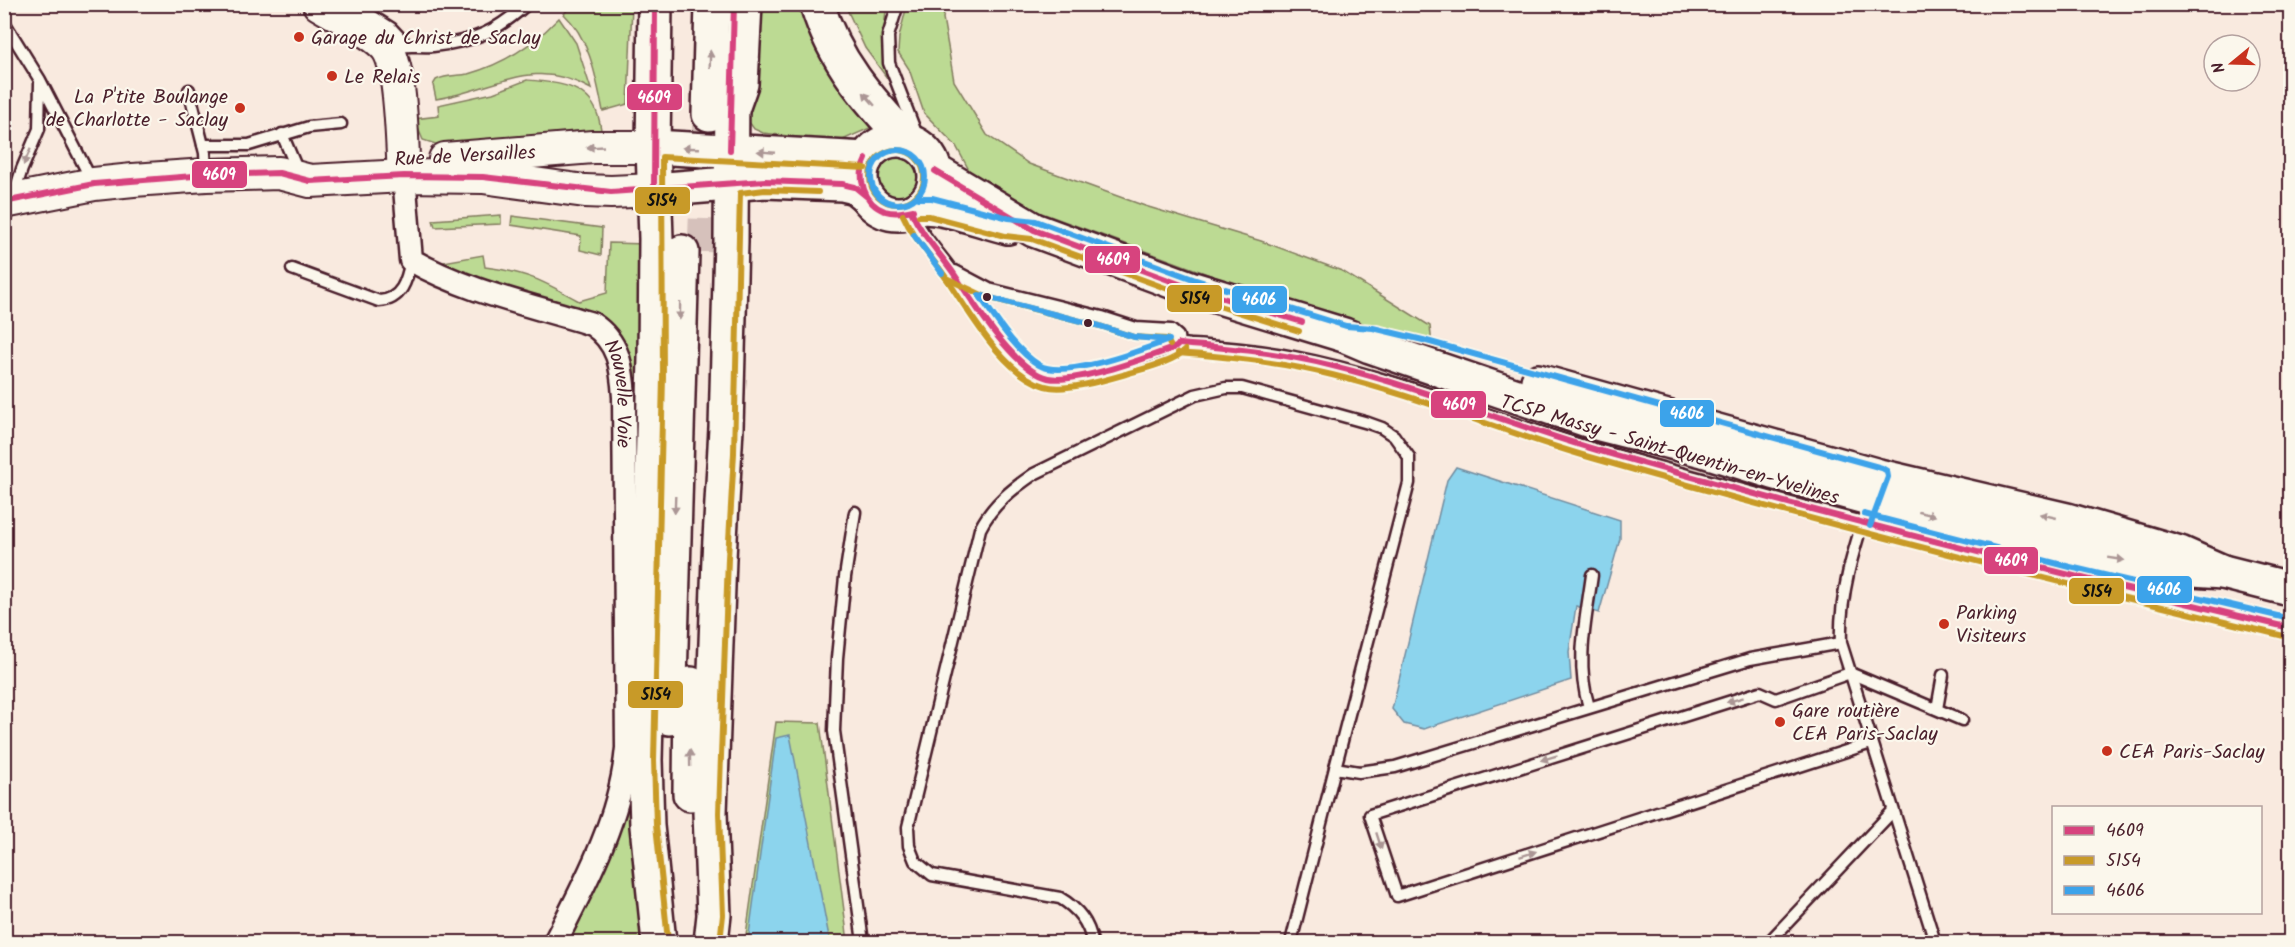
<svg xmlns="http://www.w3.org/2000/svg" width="2295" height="947" font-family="Kalam,sans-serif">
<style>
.green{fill:#bcda93;stroke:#837c5f;stroke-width:1.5}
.water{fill:#8cd4ed;stroke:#728c9f;stroke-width:1.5}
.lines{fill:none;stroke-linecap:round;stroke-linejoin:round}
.primary-tunnel{stroke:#d6c1bb;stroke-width:33;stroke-dasharray:33 16;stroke-linecap:butt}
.service-casing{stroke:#4a1f2b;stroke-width:15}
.minor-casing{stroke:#4a1f2b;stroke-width:27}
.secondary-casing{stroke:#4a1f2b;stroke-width:36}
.primary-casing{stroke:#4a1f2b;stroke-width:38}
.trunk-casing{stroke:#4a1f2b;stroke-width:38}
.service{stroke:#fbf7ec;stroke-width:10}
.minor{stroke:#fbf7ec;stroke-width:22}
.secondary{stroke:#fbf7ec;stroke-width:32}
.primary{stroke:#fbf7ec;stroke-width:33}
.trunk{stroke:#fbf7ec;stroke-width:33}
.bus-1-casing{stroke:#fbf7ec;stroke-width:10}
.bus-2-casing{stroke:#fbf7ec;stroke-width:10}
.bus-3-casing{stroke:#fbf7ec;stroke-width:10}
.bus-1{stroke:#d7437e;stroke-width:6}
.bus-2{stroke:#c89a28;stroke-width:6}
.bus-3{stroke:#3ca3ea;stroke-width:6}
.oneway{fill:#ab9695}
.poi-dot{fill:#c8321e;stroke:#fbf7ec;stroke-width:2}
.bus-dot{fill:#4a1f2b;stroke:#fbf7ec;stroke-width:2}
.labels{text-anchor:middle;stroke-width:4.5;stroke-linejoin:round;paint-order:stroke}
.poi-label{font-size:20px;fill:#4a1f2b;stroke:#fbf7ec;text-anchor:start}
.street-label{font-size:20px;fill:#4a1f2b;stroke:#fbf7ec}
.line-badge{stroke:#fbf7ec;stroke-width:2}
.badge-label{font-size:16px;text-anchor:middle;font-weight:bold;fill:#fff}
.pale-badge-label{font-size:16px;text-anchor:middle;font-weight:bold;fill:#111}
</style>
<rect width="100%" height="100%" fill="#f9eadf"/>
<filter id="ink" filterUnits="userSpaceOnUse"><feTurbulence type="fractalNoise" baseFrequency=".0167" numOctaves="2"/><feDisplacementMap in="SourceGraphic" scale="12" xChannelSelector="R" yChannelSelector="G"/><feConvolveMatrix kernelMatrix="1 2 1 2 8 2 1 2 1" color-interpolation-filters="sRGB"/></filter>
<g filter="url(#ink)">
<g class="green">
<path d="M572,4L632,5L628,104L603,111C596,77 590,39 564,14Z"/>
<path d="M753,5H810L879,124L838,142L763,133L754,129L747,119Z"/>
<path d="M845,5H887C882,32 885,55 890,82L865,48Z"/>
<path d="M907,5H946L943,18L954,81L987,135L1029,164L1145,206L1261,241L1342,271L1430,326L1432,345L1288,306L1259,293L1009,201L976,183L956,146L924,113L909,69L898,52L899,37Z"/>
<path d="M559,18L576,43L591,89C533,55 495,90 436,99L433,85L436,80C446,75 458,76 468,74C505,64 533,45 559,18Z"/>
<path d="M527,80C553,82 587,84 597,113C600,120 601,129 602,137L445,147L423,140L414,119L439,116L438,105L493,93Z"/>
<path d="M894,153C928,159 929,192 896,201C882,196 877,189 872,175L883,157Z"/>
<path d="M501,215V224L435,227L433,220Z"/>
<path d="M512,216L602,228L601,255L580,250L581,236L511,225Z"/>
<path d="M609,243L647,244L644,474L631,475L632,361L623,342L527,298L438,263L483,255L485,267C526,272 543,281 579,301L607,293Z"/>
<path d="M776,722L820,723L848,942H745Z"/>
<path d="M634,791L640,942H563L586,898Z"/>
</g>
<g class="water">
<path d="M1456,467L1620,520V539L1599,613L1576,606L1569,652L1571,680L1424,729L1404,724L1392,709L1447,480Z"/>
<path d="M790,735L830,942H748L776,738Z"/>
</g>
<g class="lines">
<path class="primary-tunnel" d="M704,252L709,114"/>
<defs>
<g id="service">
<path d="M353,4L391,28L406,44"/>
<path d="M898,4L888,36L889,63L923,151"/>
<path d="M4,22L40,80L92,181"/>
<path d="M391,48C407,44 418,47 433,46C476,41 495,32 527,4"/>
<path d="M189,90L205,153L206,172"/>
<path d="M282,134L296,167"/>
<path d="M203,145H249L309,127L341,124"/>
<path d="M13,197L22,169L39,129L40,83"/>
<path d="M911,211C920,234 938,251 952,271C970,297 1017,373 1048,378C1057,379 1067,377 1076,376C1111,371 1143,359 1176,347L1179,344"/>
<path d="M292,269L379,301C402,300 407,280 411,260"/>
<path d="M955,271L989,289L1102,317L1136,328L1171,330L1178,336L1179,344"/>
<path d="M1179,344C1217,347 1256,349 1294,357C1398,377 1495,421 1597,450C1827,514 2058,574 2290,628"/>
<path d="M1869,502C1854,549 1839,593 1841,643L1935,942"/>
<path d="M855,512L845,577L837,658L834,731L863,942"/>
<path d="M1589,707C1575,663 1586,620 1592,575"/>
<path d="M1937,709L1943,675"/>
<path d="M1871,743L1397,896L1370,815L1760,692L1776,699L1850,673L1962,720"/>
<path d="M1092,942C1089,923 1077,908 1060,898L932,875L915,861L909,846L908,827L980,529C992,505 1012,489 1034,474L1195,395L1226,388H1242L1368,423L1382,428L1394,436L1409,457V483L1335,768L1359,772L1395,767L1750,659L1841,643"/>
<path d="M1291,942L1335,768"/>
<path d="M1769,942L1892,812"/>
</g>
<g id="minor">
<path id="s1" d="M404,176L411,260C467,292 531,305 592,324C619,342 622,367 624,397L627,748C621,817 586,882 555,942"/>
</g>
<g id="secondary">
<path d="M319,4C338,16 371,30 386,47C402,66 402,149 404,176"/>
<path d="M445,159L593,147H653"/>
<path d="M4,202L94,184L133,180L206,175L279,173L310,181L404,176L483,177L585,191L611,192L654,190"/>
</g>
<g id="primary">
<path d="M655,4L653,147L656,239L655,358L645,760L647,826L659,942"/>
<path d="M709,114L712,4"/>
<circle cx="898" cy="177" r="37"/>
<path d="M653,147L866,159"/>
<path d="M935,171L1034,230L1190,288L1344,335L1370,346L1596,423L1703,450L1773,472L2063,551L2176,569L2223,572"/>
<path d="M654,190L765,181L842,184L855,187L866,196"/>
<path d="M919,207C950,207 979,220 1008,227"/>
<path d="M1538,381L1879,476L2067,520L2180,553L2223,572L2290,589"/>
<path d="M669,718L682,252"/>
<path d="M690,794L691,684"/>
<path d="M711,942L714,915L710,813L719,558L726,428L731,241L732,84"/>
</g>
<g id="trunk">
<path d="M817,4C834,61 869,100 908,142"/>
<path d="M731,112L741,84L745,4"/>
</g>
</defs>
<use href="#service" class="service-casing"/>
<use href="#minor" class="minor-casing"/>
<use href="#secondary" class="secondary-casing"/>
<use href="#primary" class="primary-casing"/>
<use href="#trunk" class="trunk-casing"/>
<use href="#service" class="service"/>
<use href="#minor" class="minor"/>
<use href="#secondary" class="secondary"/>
<use href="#primary" class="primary"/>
<use href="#trunk" class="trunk"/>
<defs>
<g id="bus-1">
<path d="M730,150L734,4"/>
<path d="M866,159C856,177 864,204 885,211C895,214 903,212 913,210"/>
<path d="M935,171L1034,230L1190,288L1302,322"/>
<path d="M654,190L655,4"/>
<path d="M4,202L94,184L206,175L279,173L310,181L404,176L483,177L611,192L765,181L842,184L855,187L866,196"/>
<path d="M911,211C921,234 938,251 952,271C972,300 1013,370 1048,378C1077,384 1148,357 1176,347L1179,344"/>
<path d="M1179,344C1231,348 1282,353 1333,366C1423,388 1508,424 1597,450C1826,516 2058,573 2290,628"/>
</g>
<g id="bus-2">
<circle cx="897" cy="177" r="27"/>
<path d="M903,215C913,238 930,255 944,275C968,309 1002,374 1045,386C1065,392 1105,380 1126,374C1142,369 1174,362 1185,350"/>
<path d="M919,216H929L1005,236L1032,239L1187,296L1299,331"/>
<path d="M939,268L946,278L986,297L1100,326L1134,337L1167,339L1170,345"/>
<path d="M1178,353C1230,357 1281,362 1332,375C1422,397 1507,434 1596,459C1825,525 2056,582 2288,637"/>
<path d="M668,941L656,825L654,760L663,377L662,157L865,168"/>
<path d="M720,942L723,915L719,813L728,558L734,453L740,193L765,190L818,192"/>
</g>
<g id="bus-3">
<circle cx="898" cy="177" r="27"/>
<path d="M919,198H932L1009,218L1036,221L1193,279L1346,326L1373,328L1423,340L1882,468L1887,471L1888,477L1870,526"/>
<path d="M914,235L942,273"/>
<path d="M979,295L1100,326L1134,337L1169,340C1142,350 1064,380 1039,365C1014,349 996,319 979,295Z"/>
<path d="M1864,514L2070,567L2290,619"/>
</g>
</defs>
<use href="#bus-1" class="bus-1-casing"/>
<use href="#bus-2" class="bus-2-casing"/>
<use href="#bus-3" class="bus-3-casing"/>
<use href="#bus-1" class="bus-1"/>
<use href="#bus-2" class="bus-2"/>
<use href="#bus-3" class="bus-3"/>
</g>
<defs><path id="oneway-solid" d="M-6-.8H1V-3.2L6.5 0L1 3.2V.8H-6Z" transform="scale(1.5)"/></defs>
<g class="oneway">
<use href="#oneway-solid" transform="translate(710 59) rotate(-88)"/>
<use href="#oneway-solid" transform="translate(869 99) rotate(-131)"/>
<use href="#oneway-solid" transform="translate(595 147) rotate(177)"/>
<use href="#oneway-solid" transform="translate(691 148) rotate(-178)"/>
<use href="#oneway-solid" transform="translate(766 152) rotate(-175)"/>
<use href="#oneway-solid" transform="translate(27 157) rotate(114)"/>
<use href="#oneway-solid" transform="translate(680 311) rotate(91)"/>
<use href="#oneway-solid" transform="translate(675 505) rotate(92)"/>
<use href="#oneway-solid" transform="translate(1927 514) rotate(14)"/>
<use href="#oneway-solid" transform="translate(2048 516) rotate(-167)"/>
<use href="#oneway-solid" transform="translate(2116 559) rotate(9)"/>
<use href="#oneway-solid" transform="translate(1735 700) rotate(163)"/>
<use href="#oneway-solid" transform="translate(690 758) rotate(-91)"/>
<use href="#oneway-solid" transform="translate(1549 758) rotate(163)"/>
<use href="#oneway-solid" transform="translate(1379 841) rotate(72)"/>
<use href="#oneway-solid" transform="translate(1528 854) rotate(-18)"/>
</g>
</g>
<g class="poi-dot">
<circle cx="299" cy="37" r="6"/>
<circle cx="332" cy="76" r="6"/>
<circle cx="240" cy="108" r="6"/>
<circle cx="1944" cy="624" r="6"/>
<circle cx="1780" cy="722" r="6"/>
<circle cx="2107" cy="751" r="6"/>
</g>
<g class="bus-dot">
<circle cx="987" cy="297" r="5"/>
<circle cx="1088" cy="323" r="5"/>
</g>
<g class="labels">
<g class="poi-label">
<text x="311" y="44">Garage du Christ de Saclay</text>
<text x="344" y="83">Le Relais</text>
<text x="228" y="103" text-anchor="end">La P'tite Boulange<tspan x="228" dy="23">de Charlotte - Saclay</tspan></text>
<text x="1956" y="619">Parking<tspan x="1956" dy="23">Visiteurs</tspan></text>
<text x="1792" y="717">Gare routière<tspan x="1792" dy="23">CEA Paris-Saclay</tspan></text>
<text x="2119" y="758">CEA Paris-Saclay</text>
</g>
<g class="street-label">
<text transform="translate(465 155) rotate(-3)" y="7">Rue de Versailles</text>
<text dy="7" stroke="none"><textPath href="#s1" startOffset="356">Nouvelle Voie</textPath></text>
<text transform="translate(1670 449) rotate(16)" y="7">TCSP Massy - Saint-Quentin-en-Yvelines</text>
</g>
</g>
<g class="line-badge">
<rect x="626" y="83" width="57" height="28" rx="6" fill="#d7437e"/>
<rect x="191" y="160" width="57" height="29" rx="6" fill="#d7437e"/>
<rect x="634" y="186" width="57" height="29" rx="6" fill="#c89a28"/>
<rect x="1084" y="245" width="57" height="29" rx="6" fill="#d7437e"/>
<rect x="1166" y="284" width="57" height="29" rx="6" fill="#c89a28"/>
<rect x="1231" y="285" width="57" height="29" rx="6" fill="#3ca3ea"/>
<rect x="1430" y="390" width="57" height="29" rx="6" fill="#d7437e"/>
<rect x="1659" y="399" width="56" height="29" rx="6" fill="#3ca3ea"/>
<rect x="1983" y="546" width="56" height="29" rx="6" fill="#d7437e"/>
<rect x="2136" y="575" width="57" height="29" rx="6" fill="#3ca3ea"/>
<rect x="2068" y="577" width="57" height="28" rx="6" fill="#c89a28"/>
<rect x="627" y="680" width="57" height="29" rx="6" fill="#c89a28"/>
</g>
<g class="badge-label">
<text x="654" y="103">4609</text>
<text x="219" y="180">4609</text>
<text x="1113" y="265">4609</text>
<text x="1259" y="305">4606</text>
<text x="1459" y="410">4609</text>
<text x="1687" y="419">4606</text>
<text x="2011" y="566">4609</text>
<text x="2164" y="595">4606</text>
</g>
<g class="pale-badge-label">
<text x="662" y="206">5154</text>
<text x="1195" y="304">5154</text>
<text x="2097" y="597">5154</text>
<text x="656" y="700">5154</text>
</g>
<rect width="2295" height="947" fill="none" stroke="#fbf7ec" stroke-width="24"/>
<rect x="12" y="12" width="2271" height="923" fill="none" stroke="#4a1f2b" stroke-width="2" filter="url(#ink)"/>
<rect x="2052" y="806" width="210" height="108" fill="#fbf7ec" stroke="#b4a19f" stroke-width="1.5"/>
<rect x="2064" y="826" width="30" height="9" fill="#d7437e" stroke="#b4a19f" stroke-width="1.5"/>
<text x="2106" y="836" font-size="18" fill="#4a1f2b">4609</text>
<rect x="2064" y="856" width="30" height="9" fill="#c89a28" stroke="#b4a19f" stroke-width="1.5"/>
<text x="2106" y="866" font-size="18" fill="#4a1f2b">5154</text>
<rect x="2064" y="886" width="30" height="9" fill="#3ca3ea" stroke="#b4a19f" stroke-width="1.5"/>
<text x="2106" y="896" font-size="18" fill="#4a1f2b">4606</text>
<g transform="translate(2232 63) rotate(251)"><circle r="28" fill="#fbf7ec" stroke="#b4a19f" stroke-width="1.5"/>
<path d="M0-4.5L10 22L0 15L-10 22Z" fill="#c8321e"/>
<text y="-9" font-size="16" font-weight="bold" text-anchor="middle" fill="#4a1f2b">N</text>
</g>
</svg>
